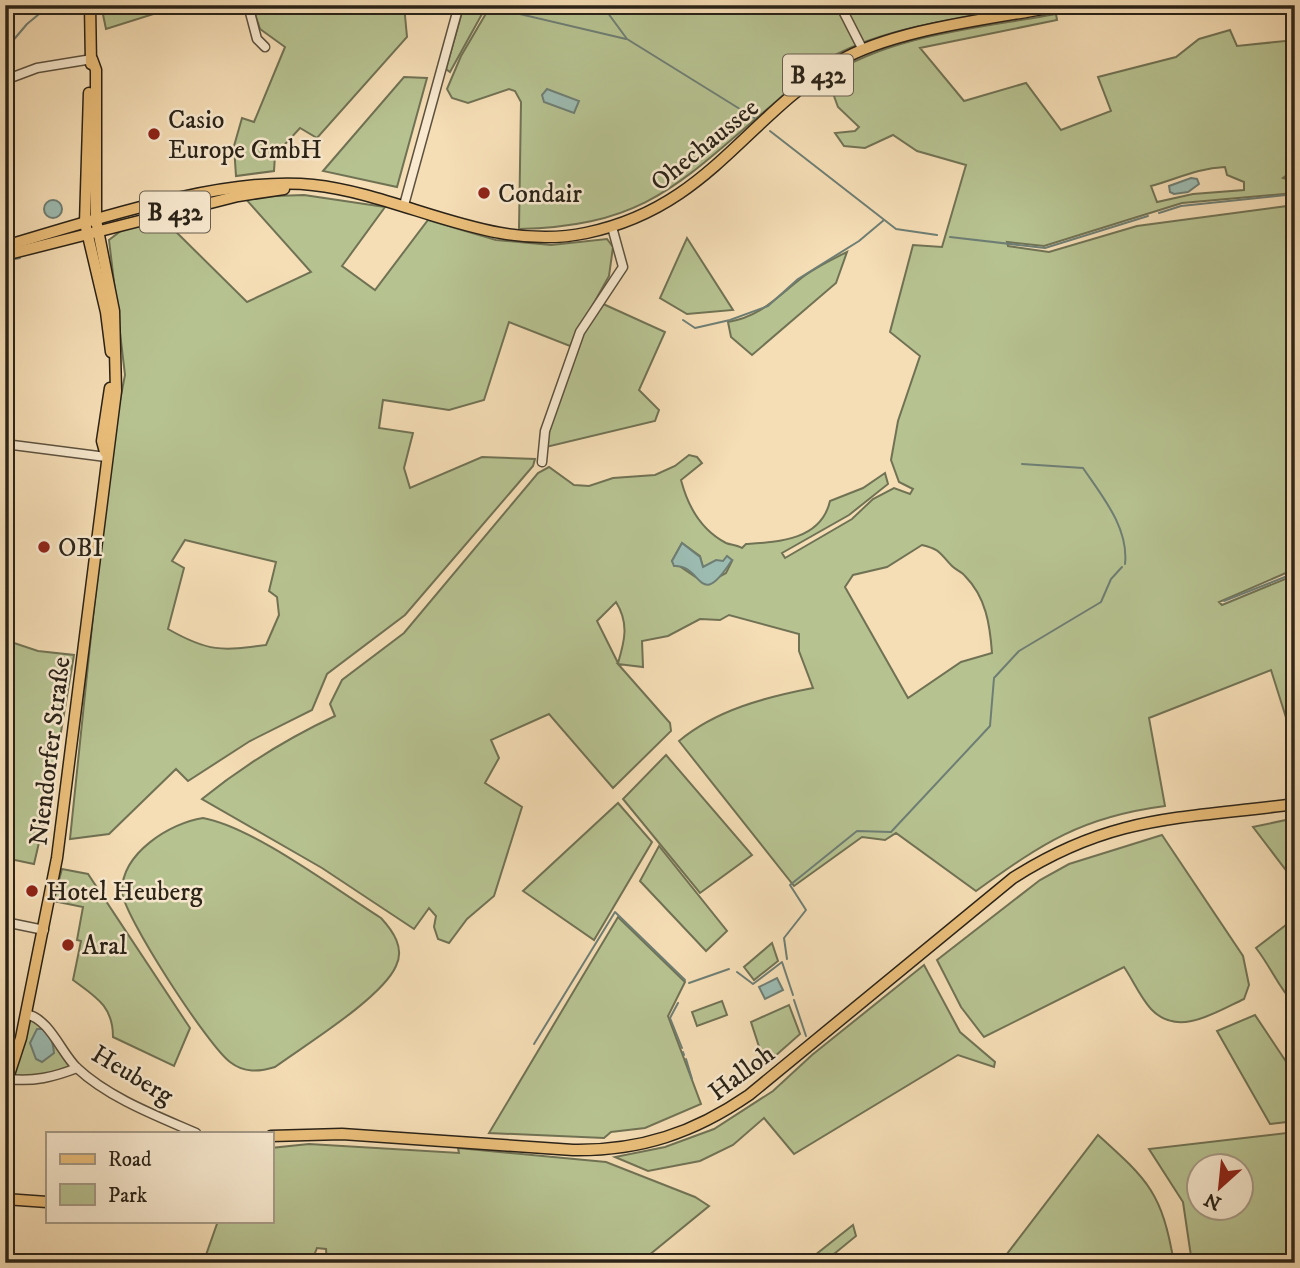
<svg xmlns="http://www.w3.org/2000/svg" width="1300" height="1268" font-family="'IM FELL DW Pica',serif">
<style>
.green{fill:#b7c291;stroke:#707254;stroke-width:2;fill-rule:evenodd}
.water{fill:#9cbbb1;stroke:#6e7e74;stroke-width:2}
.lines{fill:none;stroke-linecap:round;stroke-linejoin:round}
.stream{stroke:#6e7e74;stroke-width:2}
.minor-casing{stroke:#5d523f;stroke-width:11}
.major-casing{stroke:#2a2318;stroke-width:13}
.minor{stroke:#f8e9cf;stroke-width:8}
.major{stroke:#eabe7a;stroke-width:10}
.poi-dot{fill:#8f2418;stroke:#f8e9cf;stroke-width:2.5}
.labels{text-anchor:middle;stroke-width:5;stroke-linejoin:round;paint-order:stroke}
.shield{fill:#f8e9cf;stroke:#685e4f;stroke-width:2}
.shield-label{font-size:24px;font-weight:bold;fill:#2a2318}
.poi-label{font-size:26px;fill:#2a2318;stroke:#f8e9cf;text-anchor:start}
.street-label{font-size:26px;fill:#2a2318;stroke:#f8e9cf}
</style>
<rect width="100%" height="100%" fill="#f5ddb5"/>
<filter id="stains"><feTurbulence type="fractalNoise" baseFrequency=".00286" numOctaves="4"/><feColorMatrix values="0 0 0 0 .2 0 0 0 0 .09 0 0 0 0 .02 0 0 0 .5 -.17"/></filter>
<radialGradient id="worn" r=".72"><stop offset=".6" stop-color="#630" stop-opacity="0"/><stop offset="1" stop-color="#630" stop-opacity=".3"/></radialGradient>
<g class="green">
<path d="M101,5H182L106,29Z"/>
<path d="M252,5H404L407,37L317,138L300,128L275,155L274,171L236,176L234,146L242,118L254,122L285,47L260,29Z"/>
<path d="M464,5H487L450,72L446,69Z"/>
<path d="M491,5H1035C969,18 894,24 835,55C812,68 792,88 772,105C680,182 647,226 519,229L521,102L515,91L509,89L468,103L452,98L447,89L461,56Z"/>
<path d="M1056,14L1057,20L920,48L964,101L1026,83L1061,130L1111,111L1098,77L1176,57L1199,39L1230,30L1237,46L1295,40V169L1283,178L1295,182V193L1182,203L1044,246L1007,242L1008,246L1049,252L1137,226L1295,205V569L1219,602L1222,605L1295,575V746L1271,670L1149,718L1165,806C1081,817 1043,843 976,891L896,833L885,840L862,837L794,886L679,741C716,710 766,697 813,688L799,651V634L729,615L720,620L700,619L668,636L642,641L643,667L618,664L670,723L671,731L613,788L549,714L491,740L499,758L485,783L522,807L494,896L467,919L449,943L438,939L434,927L436,916L429,908L414,929L322,868L202,799C244,765 286,739 335,716L330,704L342,680L404,633L538,473L549,467L574,485L589,486L613,478L655,475L675,466L689,455L697,457L702,463L681,480C688,507 701,530 726,543C731,545 737,545 742,548L746,544C779,542 821,540 830,501L863,488L885,473L888,484L849,515L782,553L785,558L852,519L873,499L894,488L910,494L913,489L899,482L891,460L898,421L920,356L890,332L913,245L942,247L966,165L917,151L893,135L865,148L844,146L835,133L855,131L859,127L838,107L827,77C892,34 981,28 1056,14ZM1225,167L1227,175L1244,182V190L1193,194L1157,202L1151,186C1177,179 1197,168 1225,167ZM682,543L700,556L703,567L732,561L726,573L706,584L672,561ZM922,545C942,550 939,553 952,566C956,570 962,572 965,576C986,597 990,625 992,653L961,662L908,698L845,587L853,575L887,567ZM616,602C629,623 625,640 618,663L597,621Z"/>
<path d="M404,77L427,78L397,187L323,171Z"/>
<path d="M304,195L385,207L342,266L375,290L428,220L496,240L551,245L607,239L613,247L609,276L570,346L509,322L484,400L449,410L383,400L379,428L413,433L404,468L410,488L482,457L535,459L533,466L405,615L327,674L312,710L250,741L188,781L176,769L109,834L70,839L94,607L117,416L125,375L109,240L122,230L162,218L247,302L311,272L244,197ZM185,540L276,562L269,591L277,597L279,615L266,645C222,651 208,652 168,629L184,568L172,561Z"/>
<path d="M687,238L733,310L687,314L660,298Z"/>
<path d="M847,252L836,283L752,355L731,337L728,322C759,317 775,299 799,280C812,269 831,260 847,252Z"/>
<path d="M601,303L665,332L639,390L659,410L655,421L546,447L547,434L581,335Z"/>
<path d="M5,640L38,651L74,655L51,791L34,864L5,858Z"/>
<path d="M666,755L752,855L700,893L623,799Z"/>
<path d="M618,803L652,842L594,940L523,891Z"/>
<path d="M203,818C253,827 335,889 381,918C393,931 405,948 396,966C382,998 305,1045 275,1067C259,1072 244,1073 230,1062C209,1047 122,914 122,891C122,853 170,823 203,818Z"/>
<path d="M1295,818V882L1253,827Z"/>
<path d="M1162,835L1243,956L1249,985L1244,999C1216,1012 1178,1038 1151,1009C1140,997 1133,980 1124,967L984,1037L961,1007L937,960L1040,880L1069,864Z"/>
<path d="M659,846L727,931L706,951L640,881Z"/>
<path d="M62,869L88,874L190,1028L174,1066L113,1037C113,1006 96,997 73,980L81,941L77,940L83,907L53,901Z"/>
<path d="M618,917L685,982L668,1016L701,1104L645,1128L611,1132L604,1138L489,1133Z"/>
<path d="M1295,918V1005C1278,987 1271,967 1256,948Z"/>
<path d="M772,943L778,961L754,980L744,967Z"/>
<path d="M924,965L960,1032L995,1062L994,1067L958,1055L794,1154L764,1118L733,1145L700,1161L648,1171L615,1157L665,1147L714,1129L773,1091L812,1055Z"/>
<path d="M722,1001L727,1015L697,1026L692,1012Z"/>
<path d="M789,1005L800,1034L765,1065L751,1022Z"/>
<path d="M1255,1015L1295,1075V1121L1270,1124L1217,1031Z"/>
<path d="M28,1017L36,1020L74,1066L57,1074L13,1077Z"/>
<path d="M1295,1132V1263H1192L1183,1202L1149,1149ZM1240,1166V1208H1198V1166Z"/>
<path d="M1098,1135C1149,1181 1162,1193 1174,1263H1000Z"/>
<path d="M309,1144L459,1153L458,1148L606,1162L695,1197L709,1206L648,1256L657,1263H327L326,1249L317,1248L311,1263H268L206,1255L218,1221H271V1148Z"/>
<path d="M853,1225L856,1236L823,1263H805Z"/>
</g>
<g class="water">
<path d="M547,89L579,101L574,113L544,102L542,95Z"/>
<path d="M1191,178L1197,179L1199,184L1188,192L1174,194L1170,192L1169,186Z"/>
<circle cx="53" cy="209" r="9"/>
<path d="M682,543L700,557L703,567L716,560L723,561L727,556L732,560C698,613 703,564 674,566L672,561Z"/>
<path d="M777,978L783,990L765,999L759,987Z"/>
<path d="M37,1029H43C51,1036 53,1042 54,1053L42,1062L36,1059L30,1043Z"/>
</g>
<g class="lines">
<g class="stream">
<path d="M480,5L487,7"/>
<path d="M602,5L627,39L756,119"/>
<path d="M490,7L626,39"/>
<path d="M5,50L27,24L50,5"/>
<path d="M770,131L896,229L937,235"/>
<path d="M1159,213L1181,206L1295,194"/>
<path d="M950,237L1045,248L1148,216"/>
<path d="M5,261L20,258"/>
<path d="M683,320L695,328L730,320L768,306L798,279L859,241L884,220"/>
<path d="M1022,464L1083,468C1102,496 1129,528 1125,564"/>
<path d="M1224,601L1295,573"/>
<path d="M787,959L784,938L806,910L790,885L857,831L891,832L990,726L994,678L1019,651L1101,602L1111,579L1122,567"/>
<path d="M737,972L753,984L782,962L793,995"/>
<path d="M689,983L729,969"/>
<path d="M794,1000L806,1036"/>
<path d="M678,1003L670,1018L682,1048"/>
<path d="M534,1044L615,912L685,980"/>
<path d="M683,1052L684,1055"/>
<path d="M686,1059L692,1079"/>
</g>
<defs>
<g id="minor">
<path d="M248,5L257,39L265,47"/>
<path d="M840,5L863,50"/>
<path d="M5,80L37,68L92,59"/>
<path d="M404,205L459,5"/>
<path d="M5,444L106,457"/>
<path d="M542,462L545,431L580,332L623,267L612,227"/>
<path d="M5,922L44,930"/>
<path d="M26,1014C50,1019 61,1053 77,1068C109,1098 157,1116 196,1133"/>
<path d="M9,1079C33,1082 54,1077 77,1068"/>
</g>
<g id="major">
<path d="M90,5L91,64"/>
<path d="M89,93L85,223L106,312L111,352"/>
<path d="M5,246C91,221 226,175 313,185C405,195 491,253 586,233C707,208 743,120 838,62C894,28 1000,18 1065,5"/>
<path d="M5,255L238,196L284,189"/>
<path d="M105,452L102,441L110,388"/>
<path d="M5,1087L21,1038L57,858L116,391L114,311L96,220V70L92,59"/>
<path d="M271,1136L342,1134L573,1150C640,1151 694,1133 749,1095L1013,878C1113,814 1182,819 1295,804"/>
<path d="M5,1199L47,1202"/>
</g>
</defs>
<use href="#minor" class="minor-casing"/>
<use href="#major" class="major-casing"/>
<use href="#minor" class="minor"/>
<use href="#major" class="major"/>
</g>
<g class="poi-dot">
<circle cx="154" cy="134" r="7"/>
<circle cx="484" cy="193" r="7"/>
<circle cx="44" cy="547" r="7"/>
<circle cx="32" cy="891" r="7"/>
<circle cx="68" cy="945" r="7"/>
</g>
<g class="labels">
<g class="shield">
<rect x="783" y="54.5" width="70" height="41" rx="5"/>
<rect x="140" y="191.5" width="70" height="41" rx="5"/>
</g>
<g class="shield-label">
<text x="818" y="83">B 432</text>
<text x="175" y="220">B 432</text>
</g>
<g class="poi-label">
<text x="168" y="128">Casio<tspan x="168" dy="30">Europe GmbH</tspan></text>
<text x="498" y="202">Condair</text>
<text x="58" y="556">OBI</text>
<text x="46" y="900">Hotel Heuberg</text>
<text x="82" y="954">Aral</text>
</g>
<g class="street-label">
<text transform="translate(704 144) rotate(-39)" y="9">Ohechaussee</text>
<text transform="translate(49 751) rotate(-83)" y="9">Niendorfer Straße</text>
<text transform="translate(741 1072) rotate(-37)" y="9">Halloh</text>
<text transform="translate(133 1074) rotate(31)" y="9">Heuberg</text>
</g>
</g>
<rect width="1300" height="1268" fill="none" stroke="#f5ddb5" stroke-width="28"/>
<rect x="7" y="7" width="1286" height="1254" fill="none" stroke="#2a2318" stroke-width="3.5"/>
<rect x="14" y="14" width="1272" height="1240" fill="none" stroke="#2a2318" stroke-width="2"/>
<rect x="46" y="1132" width="228" height="91" fill="#f8e9cf" stroke="#a69a86" stroke-width="2"/>
<rect x="60" y="1154" width="35" height="10" fill="#eabe7a" stroke="#a69a86" stroke-width="2"/>
<text x="108" y="1166" font-size="21" fill="#2a2318">Road</text>
<rect x="60" y="1184" width="35" height="21" fill="#b7c291" stroke="#a69a86" stroke-width="2"/>
<text x="108" y="1202" font-size="21" fill="#2a2318">Park</text>
<g transform="translate(1220 1187) rotate(207)"><circle r="33" fill="#f8e9cf" stroke="#a69a86" stroke-width="2"/>
<path d="M0-5L12 26L0 18L-12 26Z" fill="#8f2418"/>
<text y="-10" font-size="19" font-weight="bold" text-anchor="middle" fill="#2a2318">N</text>
</g>
<rect width="100%" height="100%" filter="url(#stains)"/>
<rect width="100%" height="100%" fill="url(#worn)"/>
</svg>
